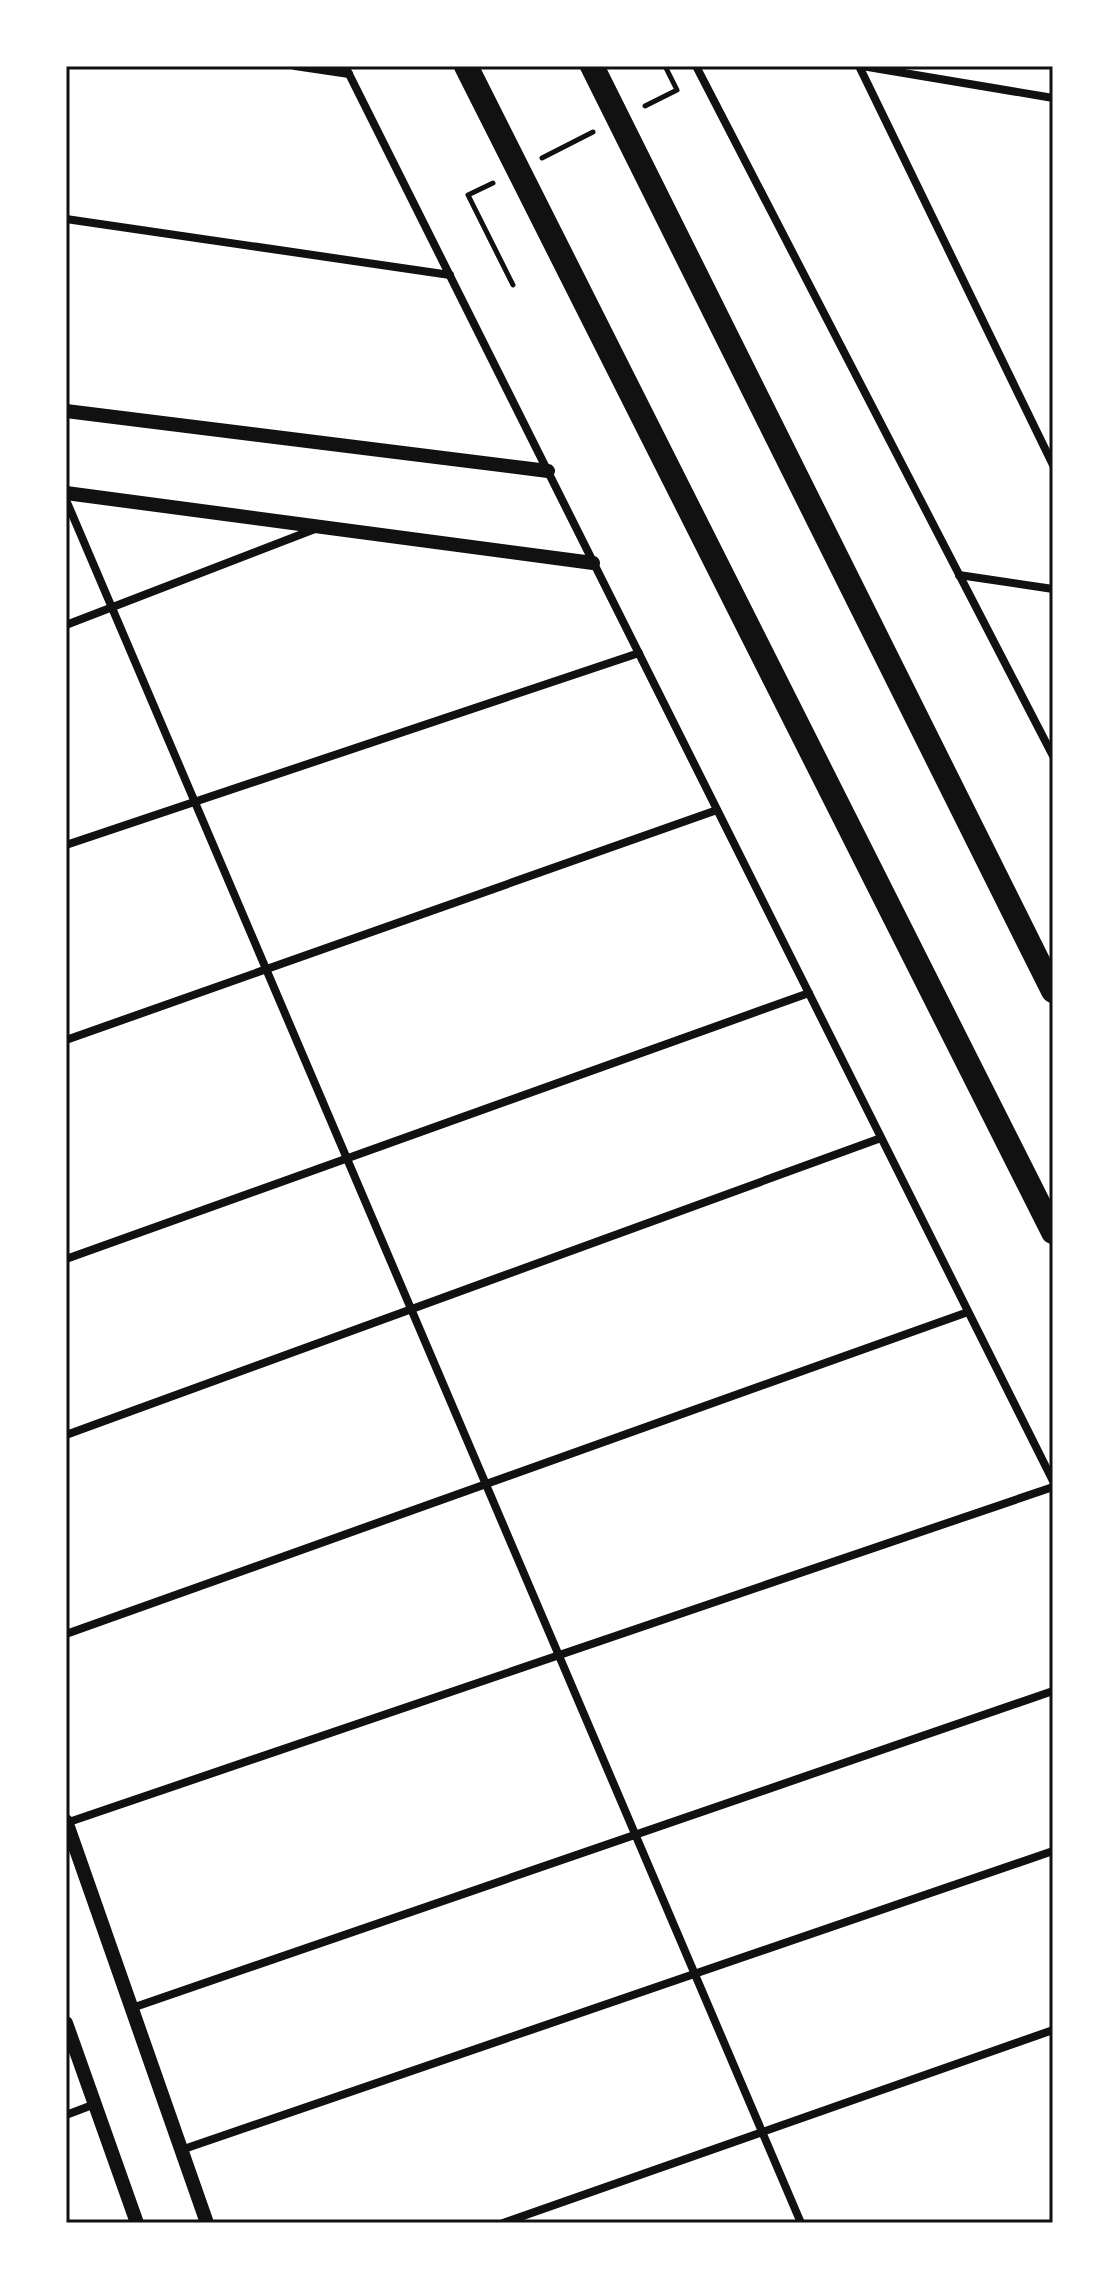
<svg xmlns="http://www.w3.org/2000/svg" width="1119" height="2289" font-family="'Exo 2',sans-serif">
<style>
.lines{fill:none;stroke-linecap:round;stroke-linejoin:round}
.path{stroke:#111;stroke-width:5}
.minor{stroke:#111;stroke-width:8}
.tertiary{stroke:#111;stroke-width:14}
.motorway{stroke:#111;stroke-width:24}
.neatline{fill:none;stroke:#111;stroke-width:3}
</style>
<rect width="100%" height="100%" fill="#fff"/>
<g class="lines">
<g class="path">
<path d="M645,106L677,90L665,66"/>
<path d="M542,158L593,132"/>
<path d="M493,183L468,195L513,285"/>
</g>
<g class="minor">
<path d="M295,66L349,74"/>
<path d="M345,66L1053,1481"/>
<path d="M696,66L1053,756"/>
<path d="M859,66L1053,465"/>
<path d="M862,66L1053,98"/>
<path d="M66,219L450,275"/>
<path d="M66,500L801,2223"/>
<path d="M959,575L1053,589"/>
<path d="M66,625L315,529"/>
<path d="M66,845L639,653"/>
<path d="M66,1040L717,810"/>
<path d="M66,1259L809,993"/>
<path d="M66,1435L881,1138"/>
<path d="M66,1634L968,1312"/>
<path d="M66,1823L1053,1487"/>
<path d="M132,2008L1053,1691"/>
<path d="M66,2115L95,2104"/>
<path d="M181,2150L1053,1851"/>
<path d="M503,2223L1053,2030"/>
</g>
<g class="tertiary">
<path d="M66,411L548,471"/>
<path d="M66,493L593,563"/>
<path d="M66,1821L207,2223"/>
<path d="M66,2023L137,2223"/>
</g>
<g class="motorway">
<path d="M466,66L1053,1232"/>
<path d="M592,66L1053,991"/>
</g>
</g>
<rect width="1119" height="2289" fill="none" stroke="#ffffff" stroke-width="136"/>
<rect x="68" y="68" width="983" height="2153" class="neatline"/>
</svg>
